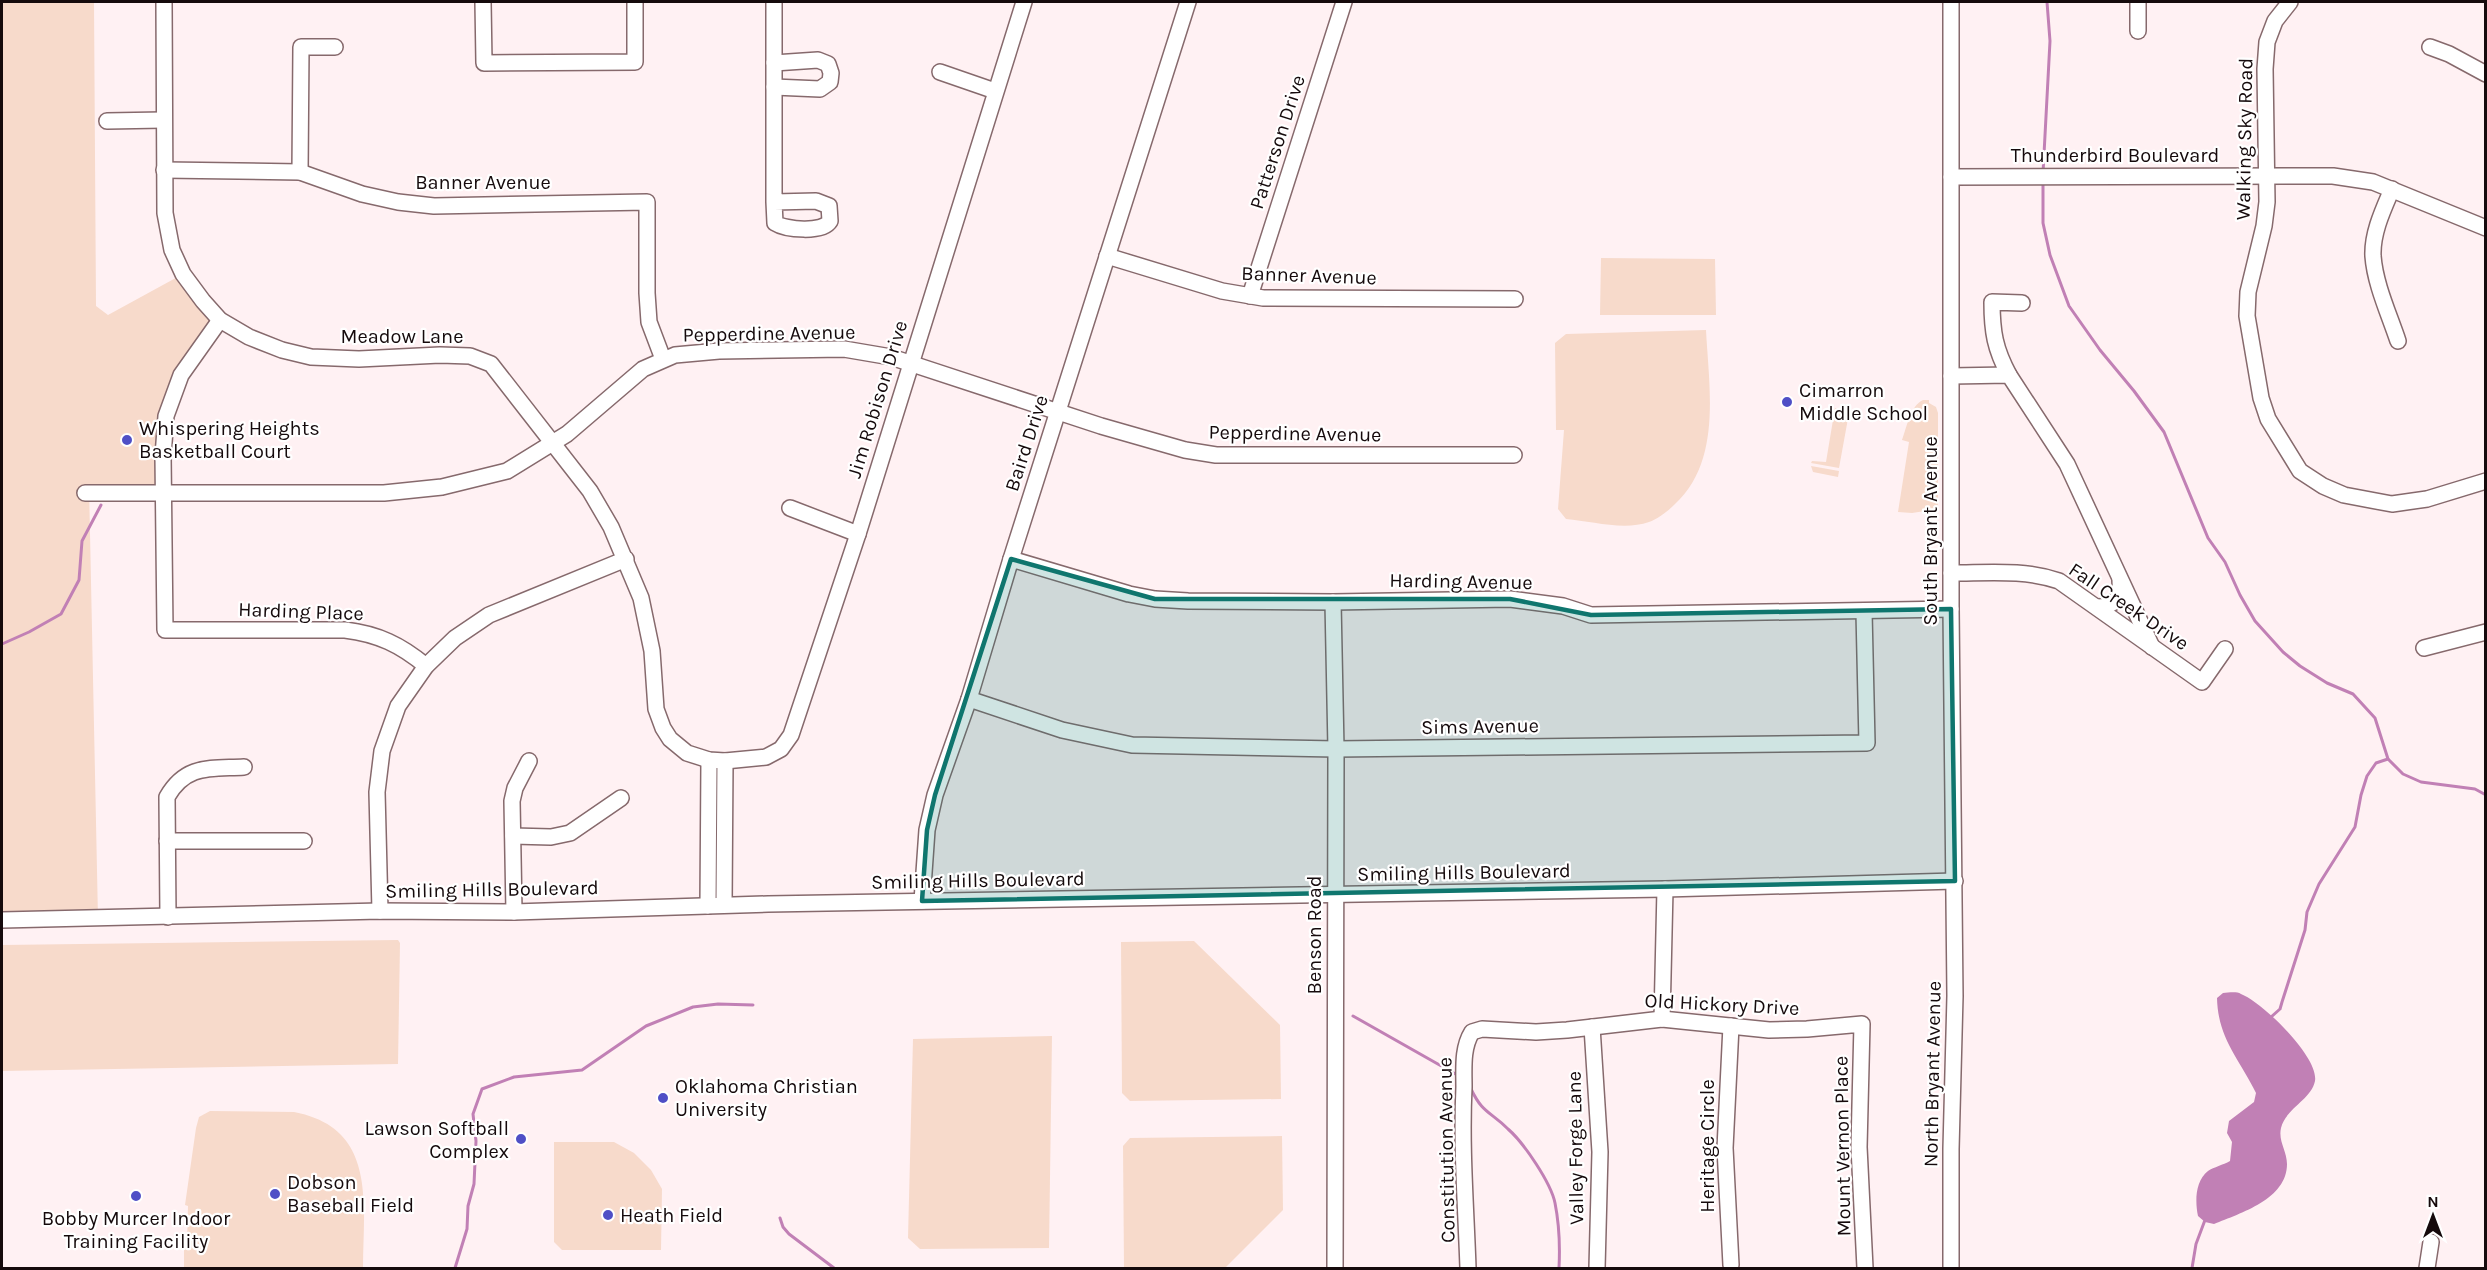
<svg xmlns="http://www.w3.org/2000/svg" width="2487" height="1270" font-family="Karla,sans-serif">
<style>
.green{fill:#f7dacb}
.water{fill:#c180b5}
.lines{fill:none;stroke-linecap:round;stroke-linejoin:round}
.stream{stroke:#c180b5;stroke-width:3}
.minor-casing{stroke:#86696c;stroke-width:18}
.minor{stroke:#fff;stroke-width:15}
.marked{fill:#0f766e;fill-opacity:0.2;stroke:#0f766e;stroke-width:4.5;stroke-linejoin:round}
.poi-dot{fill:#4f4fc6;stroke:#fff;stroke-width:2}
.labels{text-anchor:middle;stroke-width:4.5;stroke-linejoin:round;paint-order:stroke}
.street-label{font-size:20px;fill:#150a0c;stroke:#fff}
.poi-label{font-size:20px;fill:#150a0c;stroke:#fff;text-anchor:start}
</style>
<rect width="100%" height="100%" fill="#fff1f3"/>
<g class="green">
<path d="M2,2H94L96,306L108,315L183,274L220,320L174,389L164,484L89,485L98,918L2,919Z"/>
<path d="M1601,258L1715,259L1716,315H1600Z"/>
<path d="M1706,330C1709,388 1722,461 1675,504C1668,511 1658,519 1649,522C1624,531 1591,521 1566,519L1558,509L1564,430H1556L1555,343L1566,334Z"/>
<path d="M1923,400H1929V403L1936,407L1938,413V509L1912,513L1898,512L1909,442L1902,440C1907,427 1910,406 1923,400Z"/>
<path d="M1835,408L1847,410L1849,413L1839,468L1811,463L1812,461L1826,462Z"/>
<path d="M1811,466L1839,471L1838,477L1813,472Z"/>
<path d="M398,940L400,943L398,1064L2,1071V945Z"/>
<path d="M1194,941L1280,1025L1281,1099L1130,1101L1122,1093L1121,942Z"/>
<path d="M1052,1036L1049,1248L920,1249L908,1238L913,1039Z"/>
<path d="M210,1111L294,1112C378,1128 363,1204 363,1268H184V1243H187L188,1206L185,1205L196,1128L199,1117Z"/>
<path d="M1282,1136L1283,1210L1225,1268H1124L1123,1146L1130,1138Z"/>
<path d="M554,1142H614L634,1153L651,1170L662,1189L661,1250H562L554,1242Z"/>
</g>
<path class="water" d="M2223,993C2228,993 2236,991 2241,994C2262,1002 2319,1057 2315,1081C2311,1100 2286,1108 2281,1128C2278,1141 2287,1151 2287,1164C2287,1199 2241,1213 2214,1224L2205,1222L2198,1216C2195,1202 2195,1181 2208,1171C2214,1167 2223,1165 2230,1161L2232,1142L2227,1133L2229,1121L2254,1102L2256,1093C2239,1058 2218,1039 2217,998Z"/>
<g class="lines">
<g class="stream">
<path d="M2043,173L2050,41L2047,2"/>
<path d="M2043,183V223L2050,255L2069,306L2100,350L2134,391L2164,432L2208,538L2225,562L2240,595L2255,621L2283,652L2300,666L2327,683L2353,694L2375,718L2388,759L2403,774L2421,782L2475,789L2486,795"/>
<path d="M2,644L29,632L61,614L79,580L82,541L101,505"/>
<path d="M1353,1016L1459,1076"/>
<path d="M2271,1017L2280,1009L2282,1002L2305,930L2307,912L2319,884L2355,827L2361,795L2367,776L2376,763L2388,759"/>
<path d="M1471,1089C1483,1114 1490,1111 1508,1129C1524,1143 1551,1183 1555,1203C1559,1223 1560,1248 1559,1268"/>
<path d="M780,1218L783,1227L789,1234L834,1268"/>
<path d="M455,1268L467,1229L468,1206L474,1184L476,1141L473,1114L482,1089L514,1077L582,1070L646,1026L693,1007L718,1004L753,1005"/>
<path d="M2192,1268L2196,1244L2205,1220"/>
</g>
<defs>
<g id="minor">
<path d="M164,2L165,213L172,250L183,274L203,301L220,320L249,337L282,350L311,357L359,359L440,355L470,356L491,364L590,491L611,527L641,598L652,651L656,709L663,728L670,739L687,753L709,760L725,761L766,757L781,749L791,735L858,534L1024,2"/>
<path d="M483,2L484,63L635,62V2"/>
<path d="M1951,2V609L1955,996L1951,1149V1268"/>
<path d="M2290,2L2275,21L2267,42L2265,69L2267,202L2264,226L2248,292L2247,316L2261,398L2268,419L2300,471L2323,486L2344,495L2392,504L2427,499L2486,481"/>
<path d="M2138,31V2"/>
<path d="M2430,47L2449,54L2486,74"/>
<path d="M774,63L818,60L828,64L831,73L830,82L820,89L774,87"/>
<path d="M940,72L995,91"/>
<path d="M107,121L163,120"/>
<path d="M164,170L300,172L362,194L398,202L434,206L647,202V293L649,322L663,359"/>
<path d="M300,172L301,47H335"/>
<path d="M1951,177L2333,176L2373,182L2486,228"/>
<path d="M2392,189C2383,210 2372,233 2373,256C2375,284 2389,314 2398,341"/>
<path d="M774,202L816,201L829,206L830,221C823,233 786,230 775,223L774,202V2"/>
<path d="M1107,256L1222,291L1263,298L1515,299"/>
<path d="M1250,296L1344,2"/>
<path d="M220,320L181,375L166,416L163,456L165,630H345C378,634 401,645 426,666"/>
<path d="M2009,375C1995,349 1992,332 1992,302L2022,303"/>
<path d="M1951,376L2009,375L2067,464L2152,647"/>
<path d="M85,493H384L442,487L507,471L567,434L643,369L675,355L719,351L844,349L891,357L1101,426L1185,450L1216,455H1514"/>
<path d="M790,508L858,534"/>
<path d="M1011,559L1129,594L1155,599L1188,601L1333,602L1510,599L1563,606L1591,615L1951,609"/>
<path d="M1951,573C1988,573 2024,569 2059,581L2202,682L2225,649"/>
<path d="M1333,602L1336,749L1335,1268"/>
<path d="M2098,607C2115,606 2122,598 2120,581"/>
<path d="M2424,648L2486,632"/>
<path d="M969,699L1062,730L1132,745L1336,749L1867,743L1864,612"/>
<path d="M513,836L551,837L570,833L621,798"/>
<path d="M167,841H304"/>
<path d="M922,901L927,830L935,795L969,699L1011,559L1188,2"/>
<path d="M724,905L725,761"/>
<path d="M708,906L709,760"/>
<path d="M380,911L377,792L382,751L398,706L426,666L455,638L489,615L626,559"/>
<path d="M514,912L512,801L515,788L529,761"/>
<path d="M168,917L167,797C186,764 210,769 244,767"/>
<path d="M2,920L380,911L514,912L768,904L1665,889L1955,881"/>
<path d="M1662,1019L1665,889"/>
<path d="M1731,1026L1725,1148L1731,1265"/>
<path d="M1592,1027L1600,1152L1597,1268"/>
<path d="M1468,1268C1466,1208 1461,1147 1464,1087C1464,1068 1462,1048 1472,1032L1482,1029L1536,1032L1567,1030L1662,1019L1769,1030L1807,1029L1862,1024L1859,1147L1865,1268"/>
<path d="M2427,1268L2431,1242"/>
</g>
</defs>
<use href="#minor" class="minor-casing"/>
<use href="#minor" class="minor"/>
</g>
<path class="marked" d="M1011,559L1155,599H1510L1591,615L1951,609L1955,881L922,901L927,830L935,795Z"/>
<g class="poi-dot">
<circle cx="1787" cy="402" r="6"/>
<circle cx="127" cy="440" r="6"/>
<circle cx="663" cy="1098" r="6"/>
<circle cx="521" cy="1139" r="6"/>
<circle cx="275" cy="1194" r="6"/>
<circle cx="136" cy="1196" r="6"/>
<circle cx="608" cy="1215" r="6"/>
</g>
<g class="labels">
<g class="street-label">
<text transform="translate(2244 139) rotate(-89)" y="7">Walking Sky Road</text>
<text transform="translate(1277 142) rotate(-72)" y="7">Patterson Drive</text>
<text x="2115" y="162">Thunderbird Boulevard</text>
<text x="483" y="189">Banner Avenue</text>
<text transform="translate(1309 275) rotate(2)" y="7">Banner Avenue</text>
<text transform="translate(769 333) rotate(-1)" y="7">Pepperdine Avenue</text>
<text x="402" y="343">Meadow Lane</text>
<text transform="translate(877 399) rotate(-73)" y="7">Jim Robison Drive</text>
<text transform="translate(1295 433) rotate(1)" y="7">Pepperdine Avenue</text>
<text transform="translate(1026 443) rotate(-72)" y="7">Baird Drive</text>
<text transform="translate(1930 531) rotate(-90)" y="7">South Bryant Avenue</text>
<text transform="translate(1461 581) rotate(1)" y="7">Harding Avenue</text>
<text transform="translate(2129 606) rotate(34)" y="7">Fall Creek Drive</text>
<text transform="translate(301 611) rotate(2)" y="7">Harding Place</text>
<text transform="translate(1480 726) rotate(-1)" y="7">Sims Avenue</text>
<text transform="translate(1464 872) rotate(-1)" y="7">Smiling Hills Boulevard</text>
<text transform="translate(978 880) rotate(-1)" y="7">Smiling Hills Boulevard</text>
<text transform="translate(492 889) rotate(-1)" y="7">Smiling Hills Boulevard</text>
<text transform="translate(1314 935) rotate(-90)" y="7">Benson Road</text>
<text transform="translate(1722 1004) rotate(3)" y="7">Old Hickory Drive</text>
<text transform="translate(1932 1074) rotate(-89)" y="7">North Bryant Avenue</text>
<text transform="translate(1707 1146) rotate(-90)" y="7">Heritage Circle</text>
<text transform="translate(1842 1146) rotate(-91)" y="7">Mount Vernon Place</text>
<text transform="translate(1575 1148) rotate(-91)" y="7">Valley Forge Lane</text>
<text transform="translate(1446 1150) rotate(-91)" y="7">Constitution Avenue</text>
</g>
<g class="poi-label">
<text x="1799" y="397">Cimarron<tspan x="1799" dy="23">Middle School</tspan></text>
<text x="139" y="435">Whispering Heights<tspan x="139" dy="23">Basketball Court</tspan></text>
<text x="675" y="1093">Oklahoma Christian<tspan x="675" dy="23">University</tspan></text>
<text x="509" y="1135" text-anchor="end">Lawson Softball<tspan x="509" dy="23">Complex</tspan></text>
<text x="287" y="1189">Dobson<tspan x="287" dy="23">Baseball Field</tspan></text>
<text x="620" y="1222">Heath Field</text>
<text x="136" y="1225" text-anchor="middle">Bobby Murcer Indoor<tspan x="136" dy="23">Training Facility</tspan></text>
</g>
</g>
<rect width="2487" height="1270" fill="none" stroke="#150a0c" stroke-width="6"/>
<g transform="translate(2433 1216)" stroke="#ffffff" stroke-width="4.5" paint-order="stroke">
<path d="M0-4.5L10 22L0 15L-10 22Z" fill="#150a0c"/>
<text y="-9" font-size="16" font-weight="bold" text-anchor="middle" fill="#150a0c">N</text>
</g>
</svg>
